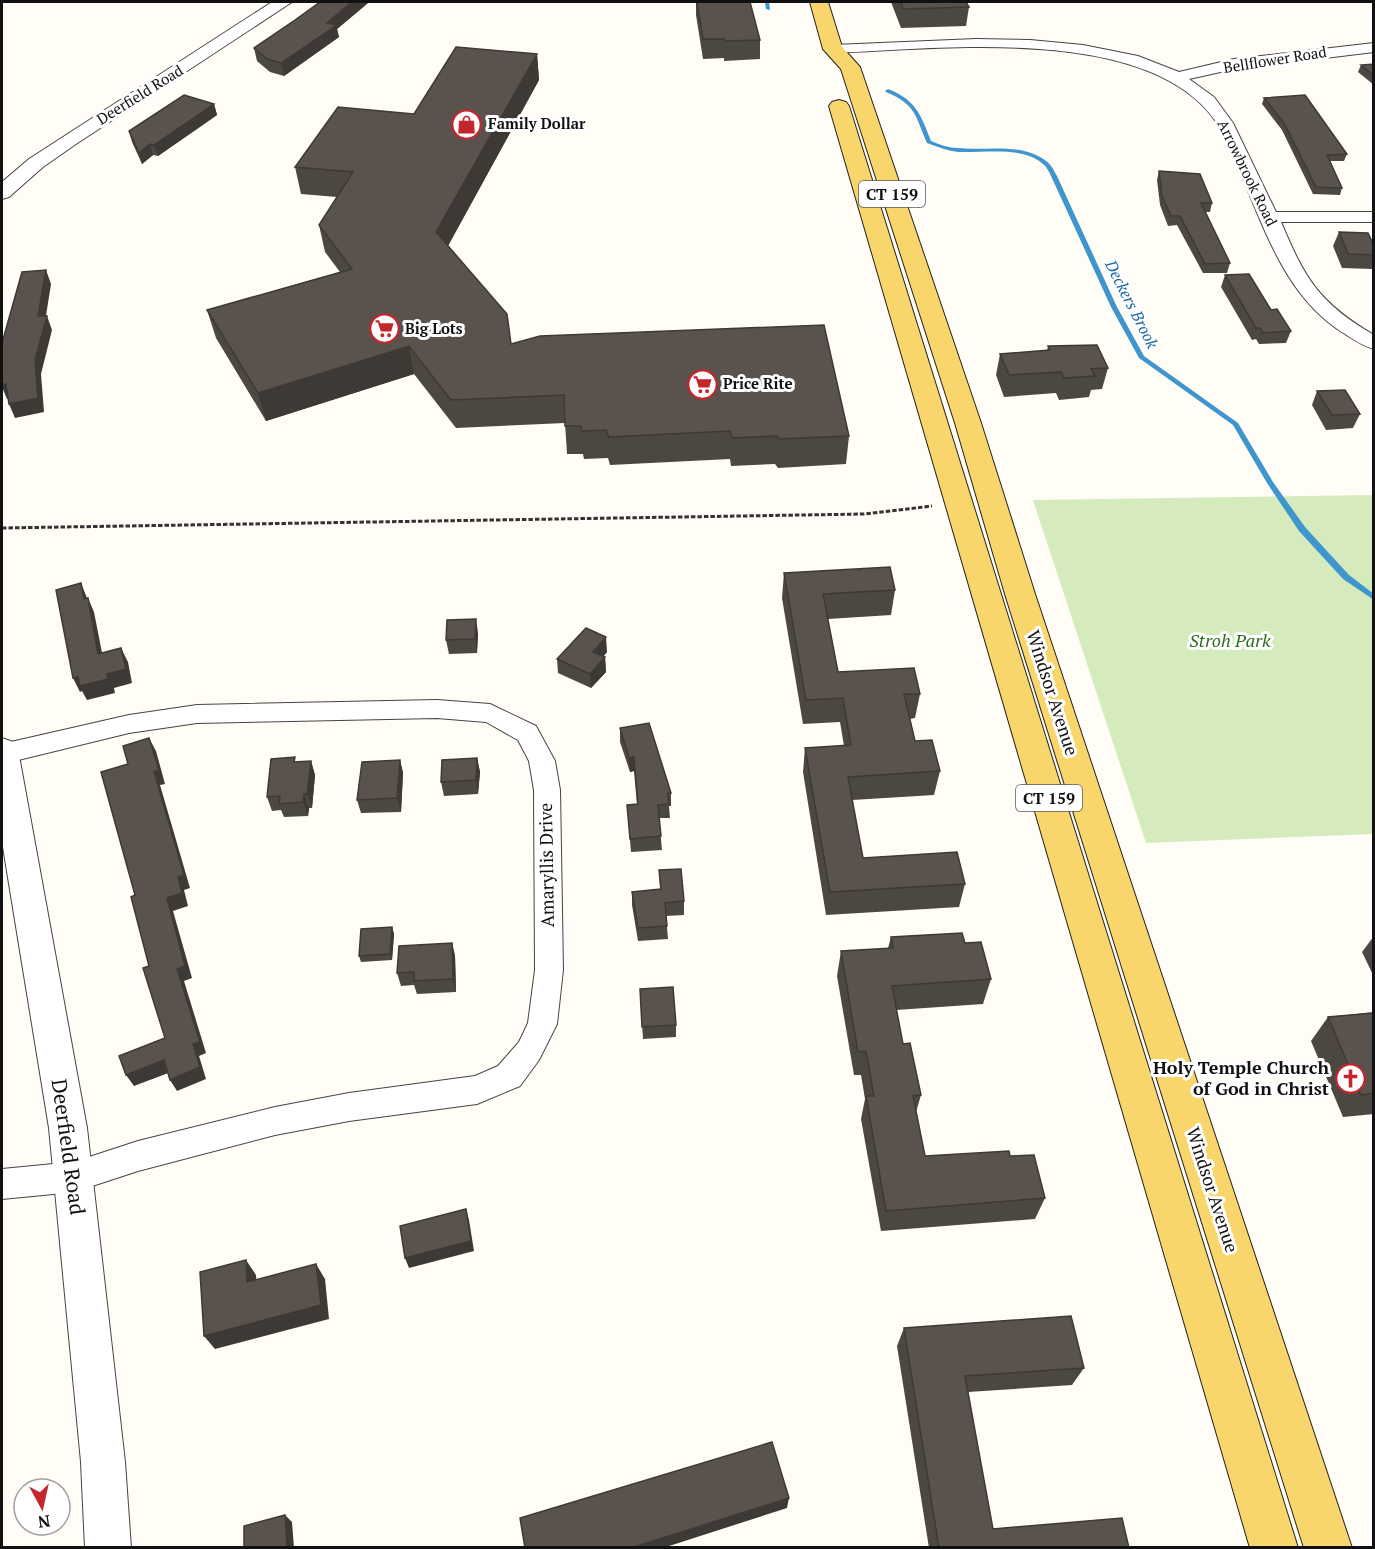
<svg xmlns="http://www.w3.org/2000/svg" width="1375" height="1549" font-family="'PT Serif',serif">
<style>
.green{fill:#d5ebbd}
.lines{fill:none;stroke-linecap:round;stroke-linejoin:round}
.stream{fill:#3f96cf;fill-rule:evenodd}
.minor-casing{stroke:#444;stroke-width:2}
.tertiary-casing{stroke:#444;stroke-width:2}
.primary-casing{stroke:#222;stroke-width:2}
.path{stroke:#333;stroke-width:3;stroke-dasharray:4.5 2;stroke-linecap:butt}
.minor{fill:#fff;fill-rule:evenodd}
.tertiary{fill:#fff;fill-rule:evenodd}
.primary{fill:#f9d66b;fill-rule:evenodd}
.wall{fill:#4d4742}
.shaded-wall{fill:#3f3936}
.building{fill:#5a524d;stroke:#3f3936;stroke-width:1.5}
.labels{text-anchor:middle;stroke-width:6;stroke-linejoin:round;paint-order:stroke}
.far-street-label{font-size:15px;fill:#111;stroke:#fff}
.far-poi-label{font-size:15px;font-weight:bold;fill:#111;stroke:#fff;text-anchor:start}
.shield{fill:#fff;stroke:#585858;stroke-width:1.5}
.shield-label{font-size:16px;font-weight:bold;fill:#111}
.far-water-label{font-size:16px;font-style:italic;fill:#1768a6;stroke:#fff}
.park-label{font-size:18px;font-style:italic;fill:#2f6b1f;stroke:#fff}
.street-label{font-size:18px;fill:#111;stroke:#fff}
.poi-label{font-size:18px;font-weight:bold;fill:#111;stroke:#fff;text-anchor:end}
.near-street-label{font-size:21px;fill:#111;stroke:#fff}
</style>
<rect width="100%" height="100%" fill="#fffdf5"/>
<path class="green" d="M1373,495V834L1146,843L1033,500Z"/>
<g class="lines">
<g class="stream">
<path d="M765,2H769L770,10L766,9Z"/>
<path d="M888,89C916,100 921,115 931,141C940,145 949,148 958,148C986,151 1022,142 1046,161C1051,164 1054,171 1057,176L1117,307L1144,356L1238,423L1273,482L1305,527L1349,575L1374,594V600L1343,579L1299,531L1267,483L1233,425L1139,358L1111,307L1051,176C1049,172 1047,167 1043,164C1023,146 985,153 959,152C948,151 938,147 927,143C915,116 917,105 886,92L885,91Z"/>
</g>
<defs>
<g id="minor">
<path d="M976,39L1030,40L1083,45L1138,56L1179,72L1234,59L1374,43V52L1234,69L1189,79L1214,97L1233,123L1276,212H1374V222H1281C1305,279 1319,303 1374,335V349C1363,346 1354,340 1345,334C1271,289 1257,194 1217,123C1150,23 939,49 833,53L826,49L833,45Z"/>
<path d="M437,700L490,704L536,726L555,761L560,790L563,970L557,1024L539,1060L520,1086L477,1104L349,1121L275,1135L138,1171L74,1192L2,1199V1169L74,1162L138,1141L275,1107L349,1093L475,1076L498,1066L519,1042L528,1023L535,970L534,790L529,761L518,740L486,722L437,718L197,723L129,733L2,764V744L129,715L197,705Z"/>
</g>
<g id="tertiary">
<path d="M272,2H292L76,144L43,167L9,197L2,199V182L29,159Z"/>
<path d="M2,738L13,742L18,750L87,1128L125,1462L131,1548H85L81,1462L49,1128L2,841Z"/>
</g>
<g id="primary">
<path d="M810,2H828L842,47L860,67L981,423L1035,594L1352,1548H1304L1005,594L955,423L841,69L823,49Z"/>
<path d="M839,100L846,102L849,106L1298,1548H1250L829,106L832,102Z"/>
</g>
</defs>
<use href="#minor" class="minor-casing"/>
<use href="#tertiary" class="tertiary-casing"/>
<use href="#primary" class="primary-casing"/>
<path class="path" d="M2,528L864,514L932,506"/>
<use href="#minor" class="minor"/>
<use href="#tertiary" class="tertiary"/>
<use href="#primary" class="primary"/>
</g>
<g class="wall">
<path d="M320,2H395L368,3L337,29L339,37L284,76L270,72L257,61L254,48L295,20Z"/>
<path d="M696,2H750L760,40V59L724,61V58L703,59L696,15Z"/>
<path d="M891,2H966L969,7L966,26L901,28Z"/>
<path d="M537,54L539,80L448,246L511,344L849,436L846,464L778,468L775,464L731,466L730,459L610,465L608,458L584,459L583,454H567L565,423L456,428L414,374L266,421L216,338L207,310L340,272L325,252L319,225L337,197L301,194L295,167L414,114Z"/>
<path d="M1374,64V85L1358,72L1361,65Z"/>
<path d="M1264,98L1347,154L1344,161H1330L1342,188L1340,195L1313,194L1282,130L1262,104Z"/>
<path d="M214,104L217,115L158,156L153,155L142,164L132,142L129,131Z"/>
<path d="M1159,171L1212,203L1210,212H1205L1230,263L1227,273H1203L1177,225L1168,226L1160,205L1157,180Z"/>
<path d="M1339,232L1374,246V265L1372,269L1342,268L1333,246Z"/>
<path d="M1225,275L1271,310L1291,331L1286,343L1259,344L1256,339L1252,340L1221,287Z"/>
<path d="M1048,346L1108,368L1102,389L1091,390L1089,397L1059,400L1056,393L1004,397L996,375L1000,354L1047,351Z"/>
<path d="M1317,391L1360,414L1353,428L1326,430L1312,405Z"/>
<path d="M784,573L895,590L891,615L828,619L838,672L920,694L915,718L910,719L915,741L940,771L934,795L852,800L863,858L965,884L959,907L826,915L803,772L805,748L844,746L840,722L803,724L782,598Z"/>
<path d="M478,633L477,653L449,654L446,640Z"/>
<path d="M607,652L603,657H605L606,672L591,688L558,673L557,659Z"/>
<path d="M620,728L671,793V806H669L670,818H659L662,850L631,852L627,805H637L634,771L630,772L620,742Z"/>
<path d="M477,758L480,772L478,794L444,796L441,782Z"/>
<path d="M400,760L403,773L401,812L361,813L357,800Z"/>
<path d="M311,761L315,775L312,808H309L308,816L284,817L281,810L272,811L267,797L297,762Z"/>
<path d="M659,870L684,901V915L666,916L668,939L638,941L632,905V892L660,889Z"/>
<path d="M392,927L394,934L392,960L361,962L359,956Z"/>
<path d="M1374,936V977L1362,952Z"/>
<path d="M891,937L965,943L991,979L983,1004L896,1010L903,1044L921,1095L916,1112L925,1156H1010L1045,1198L1035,1219L881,1231L861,1119L865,1099L861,1075H854L837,976L841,951L888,948Z"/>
<path d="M452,943L455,956L456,992L417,994L414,985L401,986L397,973Z"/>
<path d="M640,989L676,1025V1037L643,1039Z"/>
<path d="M1374,1012V1114L1343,1117L1311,1041L1328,1017Z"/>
<path d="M904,1328L1084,1368L1072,1385L968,1392L993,1529L1129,1548H929L897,1346Z"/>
</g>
<g class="shaded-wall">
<path d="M352,2H367L368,3L337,29L339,37L284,76L281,63Z"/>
<path d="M537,54L539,80L440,260L436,232Z"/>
<path d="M214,104L217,115L158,156L154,145Z"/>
<path d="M150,144L153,155L142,164L139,153Z"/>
<path d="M46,270L51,284L45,322L47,316L52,330L41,374L44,412L15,418L9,404L35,360L38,316Z"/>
<path d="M409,346L414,374L266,421L258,393Z"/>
<path d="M6,384L13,398L7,399L2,387V385Z"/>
<path d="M81,583L87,598L84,599Z"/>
<path d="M88,598L94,612L105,668L98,654Z"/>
<path d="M476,619L478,633L477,653L475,639Z"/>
<path d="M606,637L607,652L594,666L593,652Z"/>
<path d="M121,648L128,662L132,683L114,688L115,693L87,700L82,691L80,692L73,678L78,677L107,674Z"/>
<path d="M605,657L606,672L591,688L590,674Z"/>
<path d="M149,738L156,751L165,784L160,785L190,888L184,890L188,906L173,911L192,978L184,981L206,1053L199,1056L206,1079L177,1091L170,1080L193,1044L177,969L167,898Z"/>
<path d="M634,757V771L630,772L629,758Z"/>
<path d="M477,758L480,772L478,794L476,780Z"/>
<path d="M400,760L403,773L401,812L397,798Z"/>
<path d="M311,761L315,775L312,808L307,794Z"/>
<path d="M304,794L309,808L308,816L303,802Z"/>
<path d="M392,927L394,934L392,960L390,954Z"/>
<path d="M452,943L455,956L456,992L453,979Z"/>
<path d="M164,1060L171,1072L134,1086L126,1075Z"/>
<path d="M466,1209L469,1220L474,1251L409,1268L405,1258Z"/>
<path d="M246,1260L256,1275L257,1297L247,1282Z"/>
<path d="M316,1264L325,1279L329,1319L215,1349L204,1336Z"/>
<path d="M789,1498L787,1508L663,1548H631Z"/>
<path d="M285,1515L292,1522L294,1548H287Z"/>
</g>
<g class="building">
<path d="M320,2H352L327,23L337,25L281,63L267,59L254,48L295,20Z"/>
<path d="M697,2H750L760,40L725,41L724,39H703Z"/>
<path d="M901,2H966L969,7L903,9Z"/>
<path d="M456,47L537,54L436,232L507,314L511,344L540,336L824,325L849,436L779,439L777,436L732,438L730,431L609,437L606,430L582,431L581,426H565L564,395L451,400L409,346L258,393L207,310L352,269L319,225L353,172L295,167L338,107L414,114Z"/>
<path d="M1374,64V76L1361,65Z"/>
<path d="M184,95L214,104L154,145L150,144L139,153L129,131Z"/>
<path d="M1305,95L1347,154L1327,155L1342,188L1316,187L1284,123L1264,98Z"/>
<path d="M1159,171L1200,174L1212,203H1201L1230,263L1205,264L1180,216H1171L1162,196Z"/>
<path d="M1339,232L1368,233L1374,246V255L1348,254Z"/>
<path d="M46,270L38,316H47L35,360L38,398L9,404L6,384L2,385V343L22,272Z"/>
<path d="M1249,274L1271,310L1277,309L1291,331L1263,333L1260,328H1256L1225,275Z"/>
<path d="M1097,345L1108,368L1091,369L1095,376L1064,378L1061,372L1009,375L1000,354L1050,350L1048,346Z"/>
<path d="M1345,390L1360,414L1332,415L1317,391Z"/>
<path d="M890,567L895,590L823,594L838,672L914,668L920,694H904L915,741L932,740L940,771L848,777L863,858L957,852L965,884L830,892L805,748L851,745L843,698L806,700L784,573Z"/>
<path d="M81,583L84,599L88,598L98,654L121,648L126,669L107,674L108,679L80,686L78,677L73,678L56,590Z"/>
<path d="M476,619L475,639L446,640L447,620Z"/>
<path d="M586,628L606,637L593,652L605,657L590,674L557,659Z"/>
<path d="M649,723L671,793H668L669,804L658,805L661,836L630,839L627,805L638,804L634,757L629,758L620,728Z"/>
<path d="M149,738L159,770L154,772L184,875L178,877L182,893L167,898L185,966L177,969L200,1042L193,1044L200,1067L170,1080L164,1060L126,1075L119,1056L165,1038L143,968L149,966L131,897L135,895L101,772L128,764L123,746Z"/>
<path d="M295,757L294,762L311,761L307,794H304L303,802L279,804L280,796L267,797L271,759Z"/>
<path d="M477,758L476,780L441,782L442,760Z"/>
<path d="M400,760L397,798L357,800L362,762Z"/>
<path d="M681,869L684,901L665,903L667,926L638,928L632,892L661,889L659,870Z"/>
<path d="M392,927L390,954L359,956L361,929Z"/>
<path d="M962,933L965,943L981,942L991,979L892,986L903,1044L910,1043L921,1095L913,1096L925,1156L1009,1151L1010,1156L1034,1155L1045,1198L886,1211L866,1096H874L866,1051L858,1052L841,951L893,948L891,937Z"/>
<path d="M452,943L453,979L414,981V972L397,973L399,946Z"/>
<path d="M673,987L676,1025L642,1027L640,989Z"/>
<path d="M1374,1013V1093L1361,1095L1328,1017Z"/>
<path d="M466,1209L471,1241L405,1258L400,1226Z"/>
<path d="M246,1260L247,1282L316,1264L321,1305L204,1336L200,1272Z"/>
<path d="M1071,1316L1084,1368L965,1376L993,1529L1122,1518L1129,1548H939L904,1328Z"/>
<path d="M772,1442L789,1498L631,1548H525L520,1518Z"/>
<path d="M285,1515L287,1548H244V1526Z"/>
</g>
<defs>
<symbol id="shop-ring" viewBox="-11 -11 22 22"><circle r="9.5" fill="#fff" stroke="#c4262e" stroke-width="1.5"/><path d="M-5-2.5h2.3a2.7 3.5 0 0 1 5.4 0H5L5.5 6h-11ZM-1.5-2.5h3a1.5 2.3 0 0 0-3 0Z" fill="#c4262e"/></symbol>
<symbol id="supermarket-ring" viewBox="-11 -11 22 22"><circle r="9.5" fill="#fff" stroke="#c4262e" stroke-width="1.5"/><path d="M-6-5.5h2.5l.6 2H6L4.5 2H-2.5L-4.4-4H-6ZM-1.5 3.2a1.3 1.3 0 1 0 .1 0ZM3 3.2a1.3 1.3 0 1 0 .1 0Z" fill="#c4262e"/></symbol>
<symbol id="church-ring" viewBox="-11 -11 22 22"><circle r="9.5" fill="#fff" stroke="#c4262e" stroke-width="1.5"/><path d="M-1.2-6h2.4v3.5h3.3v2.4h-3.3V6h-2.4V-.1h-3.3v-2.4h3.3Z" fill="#c4262e"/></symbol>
</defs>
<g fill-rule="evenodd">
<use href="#shop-ring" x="450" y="108" width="33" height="33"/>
<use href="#supermarket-ring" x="368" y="312" width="33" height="33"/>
<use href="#supermarket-ring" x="686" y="368" width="33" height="33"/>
<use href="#church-ring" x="1334" y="1062" width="33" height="33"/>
</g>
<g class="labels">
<g class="far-street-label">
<text transform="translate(1275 60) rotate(-9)" y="5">Bellflower Road</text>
<text transform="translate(140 95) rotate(-32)" y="5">Deerfield Road</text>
<text transform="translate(1247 173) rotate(64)" y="5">Arrowbrook Road</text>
</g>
<g class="far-poi-label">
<text x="488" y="129">Family Dollar</text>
<text x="405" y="334">Big Lots</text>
<text x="723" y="389">Price Rite</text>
</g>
<g class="shield">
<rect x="859" y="181" width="66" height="26" rx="4.5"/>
<rect x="1016" y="785" width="66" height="26" rx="4.5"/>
</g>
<g class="shield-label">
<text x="892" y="200">CT 159</text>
<text x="1049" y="804">CT 159</text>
</g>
<g class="far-water-label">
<text transform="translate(1132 304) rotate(63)" y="6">Deckers Brook</text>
</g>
<g class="park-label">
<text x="1230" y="647">Stroh Park</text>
</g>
<g class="street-label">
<text transform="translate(1052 693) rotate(72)" y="6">Windsor Avenue</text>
<text transform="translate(547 865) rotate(-91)" y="6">Amaryllis Drive</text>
<text transform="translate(1212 1190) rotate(72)" y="6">Windsor Avenue</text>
</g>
<g class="poi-label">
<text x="1329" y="1074">Holy Temple Church<tspan x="1329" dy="21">of God in Christ</tspan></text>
</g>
<g class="near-street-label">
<text transform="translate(68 1147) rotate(82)" y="7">Deerfield Road</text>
</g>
</g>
<rect width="1375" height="1549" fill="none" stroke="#111111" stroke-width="6"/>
<g transform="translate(42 1507) rotate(172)"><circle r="28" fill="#ffffff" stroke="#a0a0a0" stroke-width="1.5"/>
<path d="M0-4.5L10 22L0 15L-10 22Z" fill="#c4262e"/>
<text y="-9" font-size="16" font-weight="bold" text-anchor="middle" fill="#111111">N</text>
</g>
</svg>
